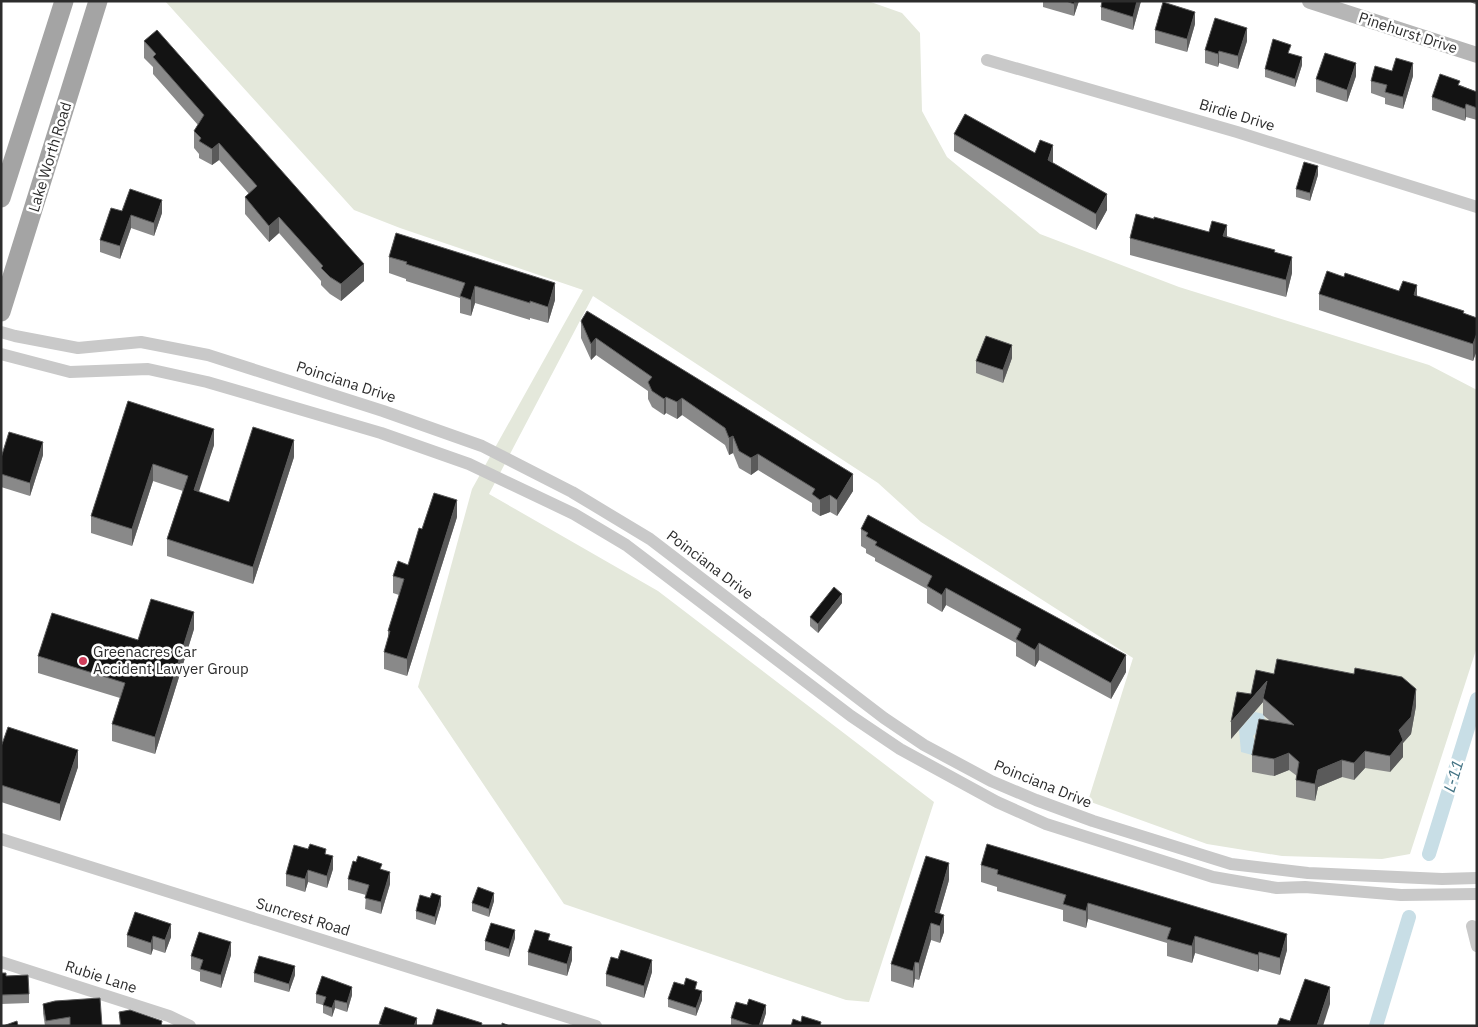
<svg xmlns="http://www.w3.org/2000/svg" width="1478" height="1027" font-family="'IBM Plex Sans',sans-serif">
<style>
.green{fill:#e4e8db}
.water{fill:#c8dee6}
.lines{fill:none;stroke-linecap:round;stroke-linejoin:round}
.canal{stroke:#c8dee6;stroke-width:14}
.street{stroke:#c9c9c9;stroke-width:12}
.secondary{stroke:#b6b6b6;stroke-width:16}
.primary{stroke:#a4a4a4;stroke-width:19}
.wall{fill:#898989}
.shaded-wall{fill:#5a5a5a}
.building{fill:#131313;stroke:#5a5a5a}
.poi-dot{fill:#d13f5c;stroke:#fff;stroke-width:2}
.labels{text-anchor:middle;stroke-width:5;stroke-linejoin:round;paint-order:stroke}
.street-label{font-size:15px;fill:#2c2c2c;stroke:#fff}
.poi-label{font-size:15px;fill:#2c2c2c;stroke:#fff;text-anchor:start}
.water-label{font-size:16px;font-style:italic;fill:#437384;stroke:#fff}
</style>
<rect width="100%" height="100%" fill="#fff"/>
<path class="green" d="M165,1H868L902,13L920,33L922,111L947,157L1040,234L1179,287L1429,365L1477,390V647L1410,854L1382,859L1282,856L1207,844L1088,801L1133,658L921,522L878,483L593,296L489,494L658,591L934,802L869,1002L846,1000L564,904L418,687L472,489L583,290L400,228L354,210Z"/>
<path class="water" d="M1255,712L1264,714L1265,725L1253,736L1258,748L1252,755L1241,752L1239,730Z"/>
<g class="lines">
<g class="canal">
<path d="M1429,854L1477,699"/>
<path d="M1376,1026L1409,917"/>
</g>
<g class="street">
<path d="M987,60L1237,132L1477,207"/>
<path d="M1,332L15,336L78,348L141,342L208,355L383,411L482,446L572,492L650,539L884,718L924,745L991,781L1036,800L1093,821L1231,864L1308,873L1442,879L1477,878"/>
<path d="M1,354L70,372L148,369L207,382L381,433L469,464L574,514L626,545L851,716L900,749L997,802L1046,824L1213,877L1277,888L1305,887L1401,895L1477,894"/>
<path d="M1,839L596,1026"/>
<path d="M1472,926L1477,946"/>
<path d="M1,962L169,1016L190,1026"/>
</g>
<path class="secondary" d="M1310,1L1477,55"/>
<g class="primary">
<path d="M1,198L64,1"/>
<path d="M1,312L98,1"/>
</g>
</g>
<g class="wall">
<path d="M1043,1H1079L1074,16L1043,7Z"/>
<path d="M1141,1L1133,30L1101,20V7Z"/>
<path d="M1468,1H1477V5Z"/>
<path d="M1195,24L1187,52L1155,43V30Z"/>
<path d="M144,41L364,281L341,301L330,294L321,285V281L279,233L269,242L245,214V197L249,194L219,160L212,165L199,158V154L194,148V131L198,125L153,74V67L144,58Z"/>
<path d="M1247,41L1238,69L1219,63L1218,67L1205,63V50Z"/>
<path d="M1302,65L1295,87L1265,77V69Z"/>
<path d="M1392,71L1413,76L1403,109L1385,104V98L1371,93V81Z"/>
<path d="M1356,76L1347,102L1316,92V79Z"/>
<path d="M1460,85L1477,92V120L1466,117L1465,121L1432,110V97Z"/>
<path d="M954,134L1035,153L1053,162L1052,163L1107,210L1096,230L954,151Z"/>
<path d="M1318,175L1310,201L1296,197V189Z"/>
<path d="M122,211L162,213L154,236L131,228L120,259L100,252V240Z"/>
<path d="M1227,236L1275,252L1292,273L1286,297L1130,255V238Z"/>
<path d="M389,257L555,300L548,323L530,318V320L475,303L471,316L460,313V298L406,281V279L389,273Z"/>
<path d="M1344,277L1417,296L1477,318V350L1473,361L1319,310V294Z"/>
<path d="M581,321L853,491L837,516L830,512L820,516L812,511V503L758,470L751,475L739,468L733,453L729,455L725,445L682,415L677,419L666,413L664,415L652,407L648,399V391L596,355L591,360L581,338Z"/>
<path d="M1012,358L1003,383L976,373V361Z"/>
<path d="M128,401L214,445L198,492L229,502L294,457L253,584L167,556V539L183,491L153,481L132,546L91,533V516Z"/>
<path d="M43,455L30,496L1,487V458Z"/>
<path d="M457,517L407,676L384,669V652L388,640V631L399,595L393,593V576L408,565L422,529Z"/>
<path d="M861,529L1126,672L1111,699L1039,660L1035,667L1016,656V643L946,605L942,612L927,603V589L875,561V558L866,553V549L861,546Z"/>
<path d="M842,603L818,633L810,626V617Z"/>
<path d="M194,629L155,754L112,741V724L120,698L38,673V656L138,640Z"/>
<path d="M1251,694L1416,706L1411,734L1403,743V757L1390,772L1365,768L1354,780L1342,777L1318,787L1315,801L1296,797V780L1297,776L1289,770L1274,776L1252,772V755L1269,720L1263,715V702L1231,739Z"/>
<path d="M1,747L78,767L60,821L1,802Z"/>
<path d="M326,855L333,869L327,888L308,882L305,892L286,886V874Z"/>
<path d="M981,865L1287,950L1280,975L1259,969L1258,972L1195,953L1192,963L1167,956V943L1088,919L1086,928L1063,921V910L997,891V887L981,882Z"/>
<path d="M382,870L390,884L381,914L365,909L366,895L348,890V879Z"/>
<path d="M949,880L939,914L944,932L940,943L931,940L919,980L915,979L913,988L891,981V964Z"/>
<path d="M430,898L441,905L435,925L416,919V911Z"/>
<path d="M494,901L489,917L472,911V903Z"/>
<path d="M127,935L171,937L165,953L153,949L151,955L127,947Z"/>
<path d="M515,938L509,957L485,950V941Z"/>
<path d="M550,941L572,960L567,976L528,965V952Z"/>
<path d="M231,955L221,988L200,981V972L191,969V956Z"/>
<path d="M652,972L644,998L606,986V974Z"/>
<path d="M1,973L29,994V1003L1,1004Z"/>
<path d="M254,973L295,975L289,992L254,982Z"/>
<path d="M697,990L702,1000L696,1016L668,1007V999Z"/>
<path d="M316,994L352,995L347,1012L335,1008L332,1017L323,1013V1005L316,1003Z"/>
<path d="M100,998L70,1025L45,1026L43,1013V1004Z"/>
<path d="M747,1005L766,1013L762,1026H731V1018Z"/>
<path d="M119,1012L162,1026H120Z"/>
</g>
<g class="shaded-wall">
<path d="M1075,1H1079L1074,16V4Z"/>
<path d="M1137,1H1141L1133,30V17Z"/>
<path d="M1195,12V24L1187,52V39Z"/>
<path d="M1247,28V41L1238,69V56Z"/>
<path d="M1219,51V63L1218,67V54Z"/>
<path d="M1302,57V65L1295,87V79Z"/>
<path d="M1356,63V76L1347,102V90Z"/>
<path d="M1413,63V76L1403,109V97Z"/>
<path d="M1466,104V117L1465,121V109Z"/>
<path d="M219,143V160L212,165V149Z"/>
<path d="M1053,145V162L1048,177V160Z"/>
<path d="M1318,166V175L1310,201V193Z"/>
<path d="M1107,194V210L1096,230V214Z"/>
<path d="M162,200V213L154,236V223Z"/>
<path d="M131,215V228L120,259V246Z"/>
<path d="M279,217V233L269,242V226Z"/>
<path d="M1227,225V241L1223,236Z"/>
<path d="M1292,257V273L1286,297V280Z"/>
<path d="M364,264V281L341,301V284Z"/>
<path d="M555,283V300L548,323V307Z"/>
<path d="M1417,285V302L1414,295Z"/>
<path d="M475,286V303L471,316V300Z"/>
<path d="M1477,333V350L1473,361V344Z"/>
<path d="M596,338V355L591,360V344Z"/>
<path d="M1012,345V358L1003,383V370Z"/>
<path d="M666,397V413L664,415V399Z"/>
<path d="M682,398V415L677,419V402Z"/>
<path d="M214,429V445L194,507V490Z"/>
<path d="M733,436V453L729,455V438Z"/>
<path d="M294,440V457L253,584V567Z"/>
<path d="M43,442V455L30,496V483Z"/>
<path d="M758,454V470L751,475V458Z"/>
<path d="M153,464V481L132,546V529Z"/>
<path d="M853,474V491L837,516V500Z"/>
<path d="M830,495V512L820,516V500Z"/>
<path d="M457,500V517L407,676V659Z"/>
<path d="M946,588V605L942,612V595Z"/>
<path d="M842,594V603L818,633V624Z"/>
<path d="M194,612V629L155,754V737Z"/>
<path d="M1039,643V660L1035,667V650Z"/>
<path d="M1126,655V672L1111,699V683Z"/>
<path d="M1267,681L1263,702L1231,739V722Z"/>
<path d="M1416,689V706L1411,734L1403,743V757L1390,772V756L1399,730Z"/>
<path d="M78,750V767L60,821V804Z"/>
<path d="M1365,751V768L1354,780V763Z"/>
<path d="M1289,753V770L1274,776V759Z"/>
<path d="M1342,760V777L1318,787L1315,801V784L1318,770Z"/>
<path d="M333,856V869L327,888V876Z"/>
<path d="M949,863V880L936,925L935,912Z"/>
<path d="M308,870V882L305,892V879Z"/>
<path d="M390,872V884L381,914V902Z"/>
<path d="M494,893V901L489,917V909Z"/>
<path d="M441,896V905L435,925V917Z"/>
<path d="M1088,903V919L1086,928V911Z"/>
<path d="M944,915V932L940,943V926Z"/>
<path d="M931,923V940L919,980V963Z"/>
<path d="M171,924V937L165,953V940Z"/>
<path d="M515,930V938L509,957V949Z"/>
<path d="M1287,934V950L1280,975V958Z"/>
<path d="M153,936V949L151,955V943Z"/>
<path d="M1195,936V953L1192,963V946Z"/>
<path d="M231,942V955L221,988V975Z"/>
<path d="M572,947V960L567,976V964Z"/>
<path d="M1259,952V969L1258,972V955Z"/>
<path d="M652,960V972L644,998V986Z"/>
<path d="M915,962V979L913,988V971Z"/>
<path d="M295,966V975L289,992V984Z"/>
<path d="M352,987V995L347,1012V1003Z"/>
<path d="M1330,987V1004L1323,1026H1317Z"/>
<path d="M702,991V1000L696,1016V1008Z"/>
<path d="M335,1000V1008L332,1017V1008Z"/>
<path d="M766,1005V1013L762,1026H759Z"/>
<path d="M417,1018V1026H414Z"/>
</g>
<g class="building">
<path d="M1066,1H1075L1074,4Z"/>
<path d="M1102,1H1137L1133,17L1101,7Z"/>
<path d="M1163,2L1195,12L1187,39L1155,30Z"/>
<path d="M1215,18L1247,28L1238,56L1219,51L1218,54L1205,50Z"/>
<path d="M157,30L364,264L341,284L330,277L321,268L323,266L279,217L269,226L245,197L257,186L219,143L212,149L199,141L201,138L194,131L204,115L153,57L156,54L144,41Z"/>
<path d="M1273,39L1291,45L1288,53L1302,57L1295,79L1265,69Z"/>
<path d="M1325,53L1356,63L1347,90L1316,79Z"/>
<path d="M1396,58L1413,63L1403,97L1385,92L1387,85L1371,81L1375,66L1392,71Z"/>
<path d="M1440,74L1460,81L1458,85L1477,92V108L1466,104L1465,109L1432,97Z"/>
<path d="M965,114L1035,153L1040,140L1053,145L1048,160L1107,194L1096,214L954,134Z"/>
<path d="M1304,162L1318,166L1310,193L1296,189Z"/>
<path d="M130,189L162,200L154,223L131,215L120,246L100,240L111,208L122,211Z"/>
<path d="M1136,214L1154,219V217L1209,232L1212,221L1227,225L1223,236L1275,250L1274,252L1292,257L1286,280L1130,238Z"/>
<path d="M396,233L555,283L548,307L530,301V303L475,286L471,300L460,296L465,283L406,264L407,262L389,257Z"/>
<path d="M1327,271L1344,277L1345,273L1399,291L1403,281L1417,285L1414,295L1464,311L1463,313L1477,318V333L1473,344L1319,294Z"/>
<path d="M587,311L853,474L837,500L830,495L820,500L812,494L815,489L758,454L751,458L739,451L733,436L729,438L725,428L682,398L677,402L666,397L664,399L652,391L648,382L652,377L596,338L591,344L581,321Z"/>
<path d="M986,336L1012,345L1003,370L976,361Z"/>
<path d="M128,401L214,429L194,490L229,502L253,427L294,440L253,567L167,539L188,476L153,464L132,529L91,516Z"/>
<path d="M9,432L43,442L30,483L1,474V458Z"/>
<path d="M434,493L457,500L407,659L384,652L390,631H388L404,579L393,576L398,561L408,565L419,528L422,529Z"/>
<path d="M868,515L1126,655L1111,683L1039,643L1035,650L1016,639L1021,629L946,588L942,595L927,586L932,576L875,545L877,542L866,536L868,533L861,529Z"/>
<path d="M834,587L842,594L818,624L810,617Z"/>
<path d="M151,599L194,612L155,737L112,724L125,683L38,656L52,613L138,640Z"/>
<path d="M1277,659L1354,674L1355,668L1402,677L1416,689L1411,717L1399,730L1403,740L1390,756L1365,751L1354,763L1342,760L1318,770L1315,784L1296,780L1299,762L1289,753L1274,759L1252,755L1259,719L1294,725L1263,698L1267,681L1231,722L1237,692L1251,694L1256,670L1274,674Z"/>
<path d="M8,727L78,750L60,804L1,785V747Z"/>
<path d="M310,844L326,849L325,854L333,856L327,876L308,870L305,879L286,874L294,845L308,849Z"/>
<path d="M987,844L1287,934L1280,958L1259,952L1258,955L1195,936L1192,946L1167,939L1171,928L1088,903L1086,911L1063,904L1066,895L997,874L998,870L981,865Z"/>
<path d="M358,856L382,864L380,869L390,872L381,902L365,898L369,885L348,879L353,861L356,862Z"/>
<path d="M926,856L949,863L935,912L944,915L940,926L931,923L919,963L915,962L913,971L891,964Z"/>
<path d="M478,887L494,893L489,909L472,903Z"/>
<path d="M432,893L441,896L435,917L416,911L420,895L430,898Z"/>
<path d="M135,912L171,924L165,940L153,936L151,943L127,935Z"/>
<path d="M491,923L515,930L509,949L485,941Z"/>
<path d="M535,930L550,934L548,940L572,947L567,964L528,952Z"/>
<path d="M199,932L231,942L221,975L200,969L203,960L191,956Z"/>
<path d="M621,950L652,960L644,986L606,974L611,957L618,959Z"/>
<path d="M259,956L295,966L289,984L254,973Z"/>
<path d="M1,973H6V976L28,975L29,994L1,995Z"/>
<path d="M322,976L352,987L347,1003L335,1000L332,1008L323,1005L326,997L316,994Z"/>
<path d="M686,978L697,982L695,989L702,991L696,1008L668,999L674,982L684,985Z"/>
<path d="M1305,979L1330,987L1317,1026H1277L1280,1018L1290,1021Z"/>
<path d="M100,998L102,1026H70V1017L46,1021L43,1004L55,1001Z"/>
<path d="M749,999L766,1005L759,1026H754L731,1018L736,1002L747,1005Z"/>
<path d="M385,1007L417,1018L414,1026H384L379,1024Z"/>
<path d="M437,1009L482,1023L481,1026H432Z"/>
<path d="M130,1010L162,1021L161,1026H121L119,1012Z"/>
<path d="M802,1016L821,1022L820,1026H791L793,1019L801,1022Z"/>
<path d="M17,1021L18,1026H3Z"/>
<path d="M502,1023L510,1026H502Z"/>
</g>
<circle class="poi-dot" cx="83" cy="661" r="5"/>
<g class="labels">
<g class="street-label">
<text transform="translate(1408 33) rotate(18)" y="5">Pinehurst Drive</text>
<text transform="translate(1237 115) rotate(17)" y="5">Birdie Drive</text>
<text transform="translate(50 157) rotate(-73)" y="5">Lake Worth Road</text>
<text transform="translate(346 382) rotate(18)" y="5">Poinciana Drive</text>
<text transform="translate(710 565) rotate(37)" y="5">Poinciana Drive</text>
<text transform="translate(1043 784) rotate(22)" y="5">Poinciana Drive</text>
<text transform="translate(303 917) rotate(17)" y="5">Suncrest Road</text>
<text transform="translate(101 977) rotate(18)" y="5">Rubie Lane</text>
</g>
<g class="poi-label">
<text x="93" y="657">Greenacres Car<tspan x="93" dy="17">Accident Lawyer Group</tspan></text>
</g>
<g class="water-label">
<text transform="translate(1453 776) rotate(-73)" y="6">L-11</text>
</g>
</g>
<rect width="1478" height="1027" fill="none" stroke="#2c2c2c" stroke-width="5"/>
</svg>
